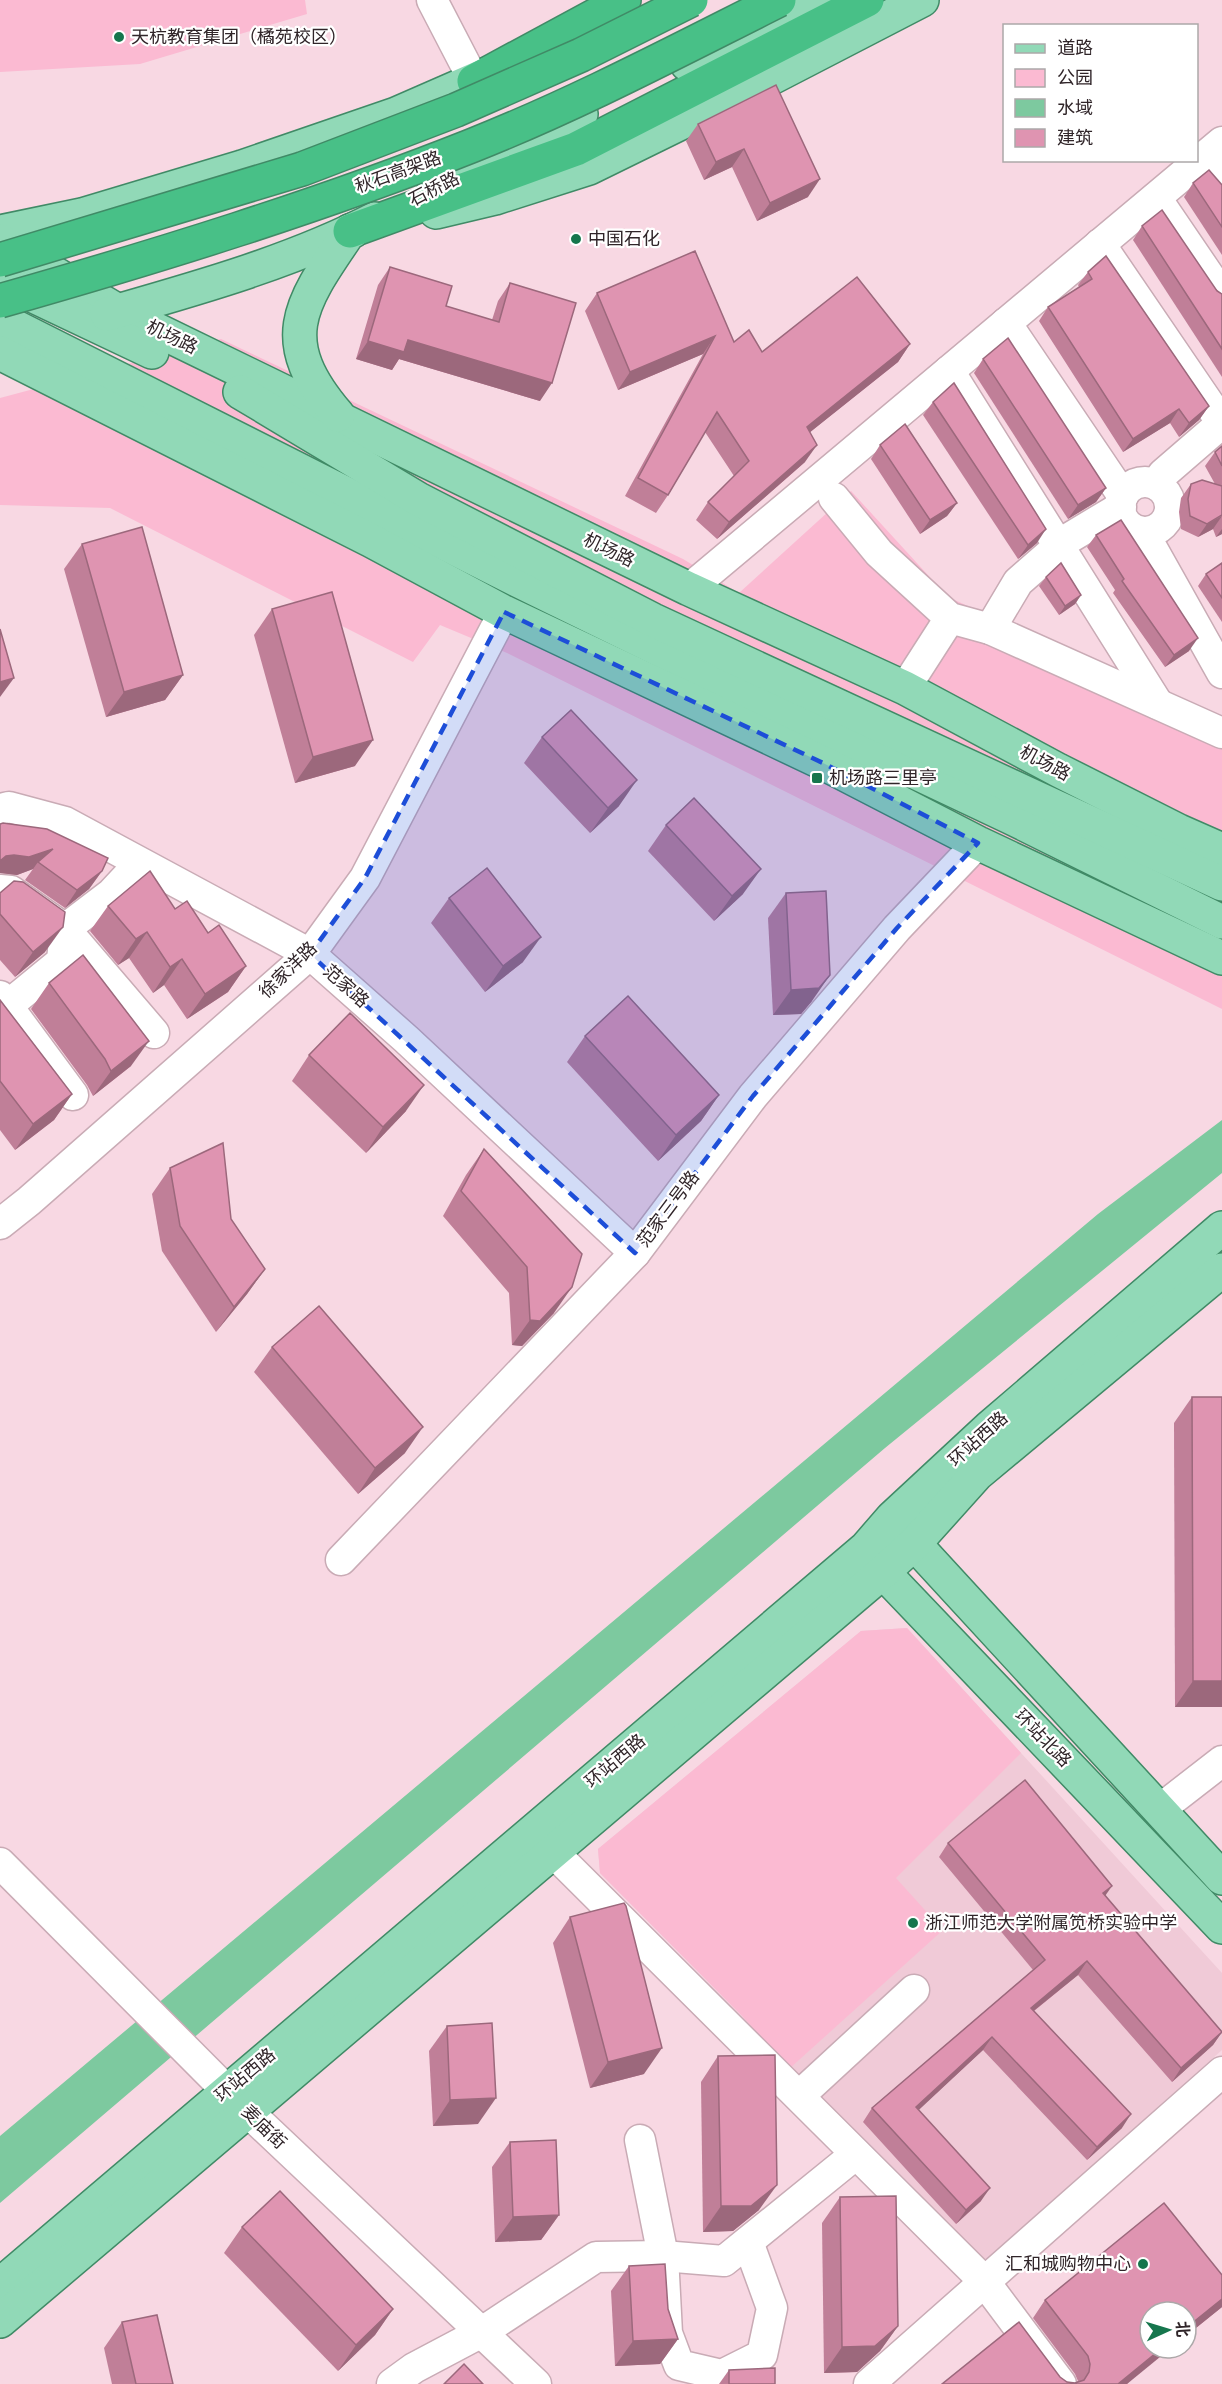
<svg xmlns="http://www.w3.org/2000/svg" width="1222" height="2384" font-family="Manrope,'Noto Sans SC',sans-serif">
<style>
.built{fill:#f0cad7}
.green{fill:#fbbad2}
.water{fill:#7dc99f}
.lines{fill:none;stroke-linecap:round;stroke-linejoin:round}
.minor-casing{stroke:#c9abb5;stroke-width:33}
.major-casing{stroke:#408a66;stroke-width:36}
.highway-casing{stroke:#408a66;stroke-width:36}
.minor{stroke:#fff;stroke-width:30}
.major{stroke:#91d9b7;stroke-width:33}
.highway{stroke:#48c087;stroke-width:33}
.highway-bridge-casing{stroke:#408a66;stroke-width:36;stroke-linecap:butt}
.highway-bridge{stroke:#48c087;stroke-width:33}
.wall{fill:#c07f98}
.shaded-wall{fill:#9c687c}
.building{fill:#df94b1;stroke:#9c687c;stroke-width:1.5}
.marked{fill:#1d4ed8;fill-opacity:0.2;stroke:#1d4ed8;stroke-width:4.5;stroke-dasharray:12 8;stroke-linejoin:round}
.poi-dot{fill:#16764d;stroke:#fff;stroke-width:2}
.labels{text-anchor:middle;stroke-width:4.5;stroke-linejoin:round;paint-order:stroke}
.poi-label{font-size:18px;fill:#302529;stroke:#fff;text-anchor:start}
.street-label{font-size:18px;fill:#302529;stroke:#fff}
</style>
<rect width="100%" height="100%" fill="#f8d8e3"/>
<path class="built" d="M907,1628L1222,1973V2050L984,2262L789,2069L743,2017L600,1873L598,1849L861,1631Z"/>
<g class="green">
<path d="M0,0H305L307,14L140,64L0,72Z"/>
<path d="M221,339L683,559L739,593L851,491L948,597L1222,721V1009L507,653L440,625L413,662L110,508L0,505V398Z"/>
<path d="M907,1628L1021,1753L896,1878L943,1930L789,2069L743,2017L600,1873L598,1849L861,1631Z"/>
</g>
<path class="water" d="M1222,1120V1173L885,1448L0,2203V2136L1098,1214Z"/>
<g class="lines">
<defs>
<g id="minor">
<path d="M432,0L474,81"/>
<path d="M1203,158L1222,185"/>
<path d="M1156,198L1222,295"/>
<path d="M1100,244L1222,423"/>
<path d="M1006,323L1123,496"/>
<path d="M949,371L1158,704"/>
<circle cx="1145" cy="507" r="25"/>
<path d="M1157,485L1163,474L1222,423"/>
<path d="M834,498L879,553L950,618L990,629L1222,733"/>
<path d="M1143,532L1222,673"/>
<path d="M689,589L1222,142"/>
<path d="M990,629L1018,582L1066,540L1121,507"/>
<path d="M905,688L950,618"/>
<path d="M0,809L9,807L65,822L310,954L406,1039L635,1253"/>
<path d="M0,890L11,891L65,929L154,1033"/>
<path d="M0,996L73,1095"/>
<path d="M0,1012L62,961L65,929L111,894L139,864"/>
<path d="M0,1224L29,1201L310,954L365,878L504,612"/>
<path d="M341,1560L635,1253L753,1096L897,928L978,843"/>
<path d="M1159,1810L1222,1761"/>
<path d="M552,1851L984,2281L1061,2384"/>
<path d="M0,1863L247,2111L536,2384"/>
<path d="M799,2096L914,1990"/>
<path d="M640,2140L663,2256L667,2333L679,2365L722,2375L762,2355L772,2308L748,2242"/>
<path d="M392,2384L414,2368L482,2332L596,2257L663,2256L724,2261L856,2154"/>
<path d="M869,2384L1222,2072"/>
</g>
<g id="major">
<path d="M687,64L821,0"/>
<path d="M434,189L581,114"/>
<path d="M436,212L495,198L589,168L752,88L922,0"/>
<path d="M0,232L82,215L242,167L396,114L499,69"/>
<path d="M0,241L118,311L689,589L905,688L1058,770L1179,831L1222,850"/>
<path d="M0,280L152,352"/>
<path d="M107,314C198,288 291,262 375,219"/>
<path d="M0,319L515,579L758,698L1010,817L1222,922"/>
<path d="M0,353L370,540L504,612L825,764L978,843L1222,958"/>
<path d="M240,392L418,499L653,620L1222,884"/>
<path d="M338,415C273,339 300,304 350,231H353"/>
<path d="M900,1528L1222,1878"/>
<path d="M871,1554L883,1572L1222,1927"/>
<path d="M0,2285L866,1548L892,1518L989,1428L1222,1228"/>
<path d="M0,2321L883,1572L915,1543L977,1474L1222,1270"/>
</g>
<g id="highway">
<path d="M474,81L624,0"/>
<path d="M350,231L576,149L867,0"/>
</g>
</defs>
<use href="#minor" class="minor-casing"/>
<use href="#major" class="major-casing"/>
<use href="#highway" class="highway-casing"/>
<use href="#minor" class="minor"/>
<use href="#major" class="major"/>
<use href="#highway" class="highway"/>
<defs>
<g id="highway-bridge">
<path d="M0,260L302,169L456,110L581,55L691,0"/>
<path d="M0,301C158,256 317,207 471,146C577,104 677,51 779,0"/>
</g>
</defs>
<use href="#highway-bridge" class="highway-bridge-casing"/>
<use href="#highway-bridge" class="highway-bridge"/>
</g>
<g class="wall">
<path d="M776,85L808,197L757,221L732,167L704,180L686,141L698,124Z"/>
<path d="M1193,183L1222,185V255L1184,197Z"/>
<path d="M1142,226L1222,294V377L1133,240Z"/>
<path d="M390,267L446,306L492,320L498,301L510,283L540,401L399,359L392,370L356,359L378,285Z"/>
<path d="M1088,272L1209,406L1199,420L1179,437L1170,423L1123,452L1039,321L1048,307L1079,287L1078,285Z"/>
<path d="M597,293L762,352L910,344L898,362L810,432L805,462L717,539L696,520L708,502L734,476L705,432L668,495L656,513L625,496L703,354L618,390L585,311Z"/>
<path d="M983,359L1106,488L1096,502L1068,519L974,373Z"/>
<path d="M933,402L1037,543L1018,559L923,415Z"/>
<path d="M880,445L957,503L947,516L920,534L871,459Z"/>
<path d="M1222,446V534L1216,537L1213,529L1198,537L1181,529L1179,512L1181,498L1191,484H1215L1205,466L1215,452Z"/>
<path d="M1096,535L1189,651L1165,667L1113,593L1115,590L1087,547Z"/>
<path d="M82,544L183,675L165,700L106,717L64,569Z"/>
<path d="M1222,563V622L1198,586L1206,574Z"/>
<path d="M1046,577L1081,595L1075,604L1059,615L1039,586Z"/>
<path d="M272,609L355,766L295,783L254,635Z"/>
<path d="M542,737L619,806L590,833L524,763Z"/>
<path d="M0,824L102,871L89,889L65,908L25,880L33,869L17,875L2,873Z"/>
<path d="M666,825L743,894L714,921L648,851Z"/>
<path d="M0,893L45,952L15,977L0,960Z"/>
<path d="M786,893L812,1001L801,1014L773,1015L768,918Z"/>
<path d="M449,898L523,962L485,992L431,923Z"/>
<path d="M108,906L175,909L208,933L246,966L228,992L187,1019L164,985L153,993L129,958L118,965L90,931Z"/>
<path d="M49,983L131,1066L93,1096L87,1085L31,1009Z"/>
<path d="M0,1000L72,1094L54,1120L15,1150L0,1130Z"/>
<path d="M585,1036L719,1095L701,1121L658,1161L567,1062Z"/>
<path d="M309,1055L406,1111L366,1153L292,1081Z"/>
<path d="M484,1149L554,1313L522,1346L512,1345L509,1293L443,1216L466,1175Z"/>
<path d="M170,1168L231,1219L265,1269L247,1294L216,1332L162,1251L152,1194Z"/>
<path d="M272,1347L405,1453L358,1494L254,1372Z"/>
<path d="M1192,1397H1222V1707H1175L1174,1423Z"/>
<path d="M948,1843L1105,1896L1222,2032L1213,2045L1172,2082L1078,1975L1034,2011L1122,2128L1087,2160L983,2050L918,2110L981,2201L956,2224L863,2122L872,2108L1033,1970L939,1857Z"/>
<path d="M570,1917L644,2074L590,2088L553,1943Z"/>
<path d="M447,2026L478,2124L433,2126L429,2051Z"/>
<path d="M718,2056L759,2210L733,2231L703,2232L701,2082Z"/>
<path d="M510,2142L559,2215L541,2240L495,2242L492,2167Z"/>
<path d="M840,2197L898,2326L880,2351L857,2372L824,2373L822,2223Z"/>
<path d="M242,2227L393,2309L375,2335L338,2371L224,2253Z"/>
<path d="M629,2266L668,2309L678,2339L660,2364L615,2366L611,2291Z"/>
<path d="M1222,2275V2307L1186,2336V2312L1127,2384H942L1067,2382L1075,2383L1078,2381L1075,2374L1033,2318L1045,2300Z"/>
<path d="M122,2322L173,2384H112L104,2348Z"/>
<path d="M729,2370L775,2384H719Z"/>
</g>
<g class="shaded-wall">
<path d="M744,149L732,167L704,180L716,162Z"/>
<path d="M820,179L808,197L757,221L770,203Z"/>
<path d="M715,336L703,354L618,390L630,372Z"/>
<path d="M408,340L552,383L540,401L399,359L392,370L356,359L368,341Z"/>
<path d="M910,344L898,362L794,445L807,427Z"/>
<path d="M1209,406L1199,420L1179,437L1189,423Z"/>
<path d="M1179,409L1170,423L1123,452L1133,439Z"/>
<path d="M817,445L805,462L717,539L729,522Z"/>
<path d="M1106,488L1096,502L1068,519L1078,505Z"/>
<path d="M957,503L947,516L920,534L930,520Z"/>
<path d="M1222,516L1213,529L1198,537L1207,524Z"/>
<path d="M1046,529L1037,543L1018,559L1028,545Z"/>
<path d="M1222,529V534L1216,537Z"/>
<path d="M1081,595L1075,604L1059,615L1065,606Z"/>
<path d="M1198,638L1189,651L1165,667L1174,655Z"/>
<path d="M183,675L165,700L106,717L124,692Z"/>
<path d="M14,678L0,697V682Z"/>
<path d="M373,740L355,766L295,783L313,757Z"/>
<path d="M637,780L619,806L590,833L608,808Z"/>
<path d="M53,849L38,862L33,869L17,875L0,873V861L6,856Z"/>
<path d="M761,869L743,894L714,921L732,896Z"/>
<path d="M102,871L89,889L65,908L77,890Z"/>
<path d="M63,927L45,952L15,977L33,952Z"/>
<path d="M147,932L129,958L118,965L136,939Z"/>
<path d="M541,937L523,962L485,992L503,966Z"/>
<path d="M182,959L164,985L153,993L170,967Z"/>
<path d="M246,966L228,992L187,1019L205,994Z"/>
<path d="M830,975L812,1001L801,1014L773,1015L791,990Z"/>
<path d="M149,1041L131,1066L93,1096L111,1071Z"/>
<path d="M424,1085L406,1111L366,1153L383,1127Z"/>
<path d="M72,1094L54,1120L15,1150L33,1124Z"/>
<path d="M719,1095L701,1121L658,1161L676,1135Z"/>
<path d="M265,1269L247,1294L216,1332L234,1307Z"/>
<path d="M572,1287L554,1313L522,1346L512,1345L530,1320Z"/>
<path d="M423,1427L405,1453L358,1494L375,1468Z"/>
<path d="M1193,1681H1222V1707H1175Z"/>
<path d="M1112,1886L1103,1899V1893Z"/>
<path d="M1087,1961L1078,1975L1021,2021L1031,2008Z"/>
<path d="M1222,2032L1213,2045L1172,2082L1181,2068Z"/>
<path d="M992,2037L983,2050L907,2121L916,2107Z"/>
<path d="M662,2048L644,2074L590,2088L608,2062Z"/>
<path d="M496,2098L478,2124L433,2126L450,2100Z"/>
<path d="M1131,2114L1122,2128L1087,2160L1097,2147Z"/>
<path d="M777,2185L759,2210L733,2231L703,2232L721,2206Z"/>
<path d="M990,2188L981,2201L956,2224L966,2210Z"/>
<path d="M559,2215L541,2240L495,2242L513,2217Z"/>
<path d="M1222,2299V2307L1186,2336V2328Z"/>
<path d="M393,2309L375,2335L338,2371L356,2345Z"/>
<path d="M898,2326L880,2351L857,2372L824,2373L842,2347Z"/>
<path d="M678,2339L660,2364L615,2366L633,2341Z"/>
<path d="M1162,2348H1171L1127,2384H1118Z"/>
</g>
<g class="building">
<path d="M776,85L820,179L770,203L744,149L716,162L698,124Z"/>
<path d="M1209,170L1222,185V227L1193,183Z"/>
<path d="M1162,210L1217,291L1222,294V349L1142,226Z"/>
<path d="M695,251L734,342L749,330L762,352L857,277L910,344L807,427L817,445L729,522L708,502L749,461L717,412L668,495L638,478L715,336L630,372L597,293Z"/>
<path d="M1106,256L1209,406L1189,423L1179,409L1133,439L1048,307L1092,279L1088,272Z"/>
<path d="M390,267L452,286L446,306L499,322L510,283L576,303L552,383L408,340L404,352L368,341Z"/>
<path d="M1008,338L1106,488L1078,505L983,359Z"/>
<path d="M954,383L1046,529L1028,545L933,402Z"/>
<path d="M905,424L957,503L930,520L880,445Z"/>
<path d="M1222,446V466L1215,452Z"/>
<path d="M1202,480L1222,486V515L1207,524L1190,516L1188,499L1191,484Z"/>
<path d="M1121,520L1198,638L1174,655L1122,581L1124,579L1096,535Z"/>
<path d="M142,527L183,675L124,692L82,544Z"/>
<path d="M1061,563L1081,595L1065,606L1046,577Z"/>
<path d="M1222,563V598L1206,574Z"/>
<path d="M332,592L373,740L313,757L272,609Z"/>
<path d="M0,629L14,678L0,682Z"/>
<path d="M571,710L637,780L608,808L542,737Z"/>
<path d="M694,798L761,869L732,896L666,825Z"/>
<path d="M3,823L47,829L108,858L102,871L77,890L38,862L53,849L29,857L14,855L6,856L0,861V824Z"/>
<path d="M487,868L541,937L503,966L449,898Z"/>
<path d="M150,871L175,909L187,901L208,933L219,925L246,966L205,994L182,959L170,967L147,932L136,939L108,906Z"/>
<path d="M14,881L23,882L65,912L63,927L33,952L0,914V893Z"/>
<path d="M826,891L830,975L819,988L791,990L786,893Z"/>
<path d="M83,955L149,1041L111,1071L105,1059L49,983Z"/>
<path d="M628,996L719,1095L676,1135L585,1036Z"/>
<path d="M0,1000L72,1094L33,1124L0,1081Z"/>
<path d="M350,1013L424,1085L383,1127L309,1055Z"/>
<path d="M223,1143L231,1219L265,1269L234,1307L180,1226L170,1168Z"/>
<path d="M484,1149L582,1254L572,1287L540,1321L530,1320L527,1267L461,1191Z"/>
<path d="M319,1306L423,1427L375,1468L272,1347Z"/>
<path d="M1192,1397H1222V1681H1193Z"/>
<path d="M1025,1780L1112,1886L1103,1893L1222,2032L1181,2068L1087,1961L1031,2008L1131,2114L1097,2147L992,2037L916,2107L990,2188L966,2210L872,2108L1045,1960L948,1843Z"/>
<path d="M624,1903L626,1906L662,2048L608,2062L570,1917Z"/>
<path d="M492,2023L496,2098L450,2100L447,2026Z"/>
<path d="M775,2055L777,2185L751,2206H721L718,2056Z"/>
<path d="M556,2140L559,2215L513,2217L510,2142Z"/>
<path d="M280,2191L393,2309L356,2345L242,2227Z"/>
<path d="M896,2196L898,2326L875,2346L842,2347L840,2197Z"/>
<path d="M1164,2203L1222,2275V2299L1186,2328V2312H1150V2348H1162L1118,2384H942L1019,2322L1060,2377L1067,2382L1075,2383L1084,2380L1089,2372L1090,2364L1088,2356L1045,2300Z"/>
<path d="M665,2264L668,2309L678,2339L633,2341L629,2266Z"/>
<path d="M157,2315L173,2384H136L122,2322Z"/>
<path d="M464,2364L483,2384H444Z"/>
<path d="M775,2368V2384H729V2370Z"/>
</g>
<path class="marked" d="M504,612L825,764L978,843L897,928L753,1096L635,1253L310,954L365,878Z"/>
<g class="poi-dot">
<circle cx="119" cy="37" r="6"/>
<circle cx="576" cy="239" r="6"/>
<rect x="811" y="772" width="12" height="12" rx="3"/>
<circle cx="913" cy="1923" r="6"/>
<circle cx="1143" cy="2264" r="6"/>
</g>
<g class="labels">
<g class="poi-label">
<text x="131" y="43">天杭教育集团（橘苑校区）</text>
<text x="588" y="245">中国石化</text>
<text x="829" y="784">机场路三里亭</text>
<text x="925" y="1929">浙江师范大学附属笕桥实验中学</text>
<text x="1131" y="2270" text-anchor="end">汇和城购物中心</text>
</g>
<g class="street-label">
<text transform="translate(398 172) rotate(-20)" y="6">秋石高架路</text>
<text transform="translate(434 189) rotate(-27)" y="6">石桥路</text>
<text transform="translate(172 337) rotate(26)" y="6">机场路</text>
<text transform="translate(609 550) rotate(26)" y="6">机场路</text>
<text transform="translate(1045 763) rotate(28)" y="6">机场路</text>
<text transform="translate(288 970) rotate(-44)" y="6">徐家洋路</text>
<text transform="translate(346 986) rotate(42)" y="6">范家路</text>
<text transform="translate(668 1209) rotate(-53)" y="6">范家三号路</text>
<text transform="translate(978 1439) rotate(-42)" y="6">环站西路</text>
<text transform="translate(1043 1738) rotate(46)" y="6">环站北路</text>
<text transform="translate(615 1761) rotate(-40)" y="6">环站西路</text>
<text transform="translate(245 2075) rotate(-40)" y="6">环站西路</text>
<text transform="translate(264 2127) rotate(44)" y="6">麦庙街</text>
</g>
</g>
<rect x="1003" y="24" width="195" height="138" fill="#ffffff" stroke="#aca8a9" stroke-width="1.5"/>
<rect x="1015" y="44" width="30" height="9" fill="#91d9b7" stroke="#aca8a9" stroke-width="1.5"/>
<text x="1057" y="54" font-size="18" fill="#302529">道路</text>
<rect x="1015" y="69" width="30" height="18" fill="#fbbad2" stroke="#aca8a9" stroke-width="1.5"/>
<text x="1057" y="84" font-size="18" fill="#302529">公园</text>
<rect x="1015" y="99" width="30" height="18" fill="#7dc99f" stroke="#aca8a9" stroke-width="1.5"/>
<text x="1057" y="114" font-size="18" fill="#302529">水域</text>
<rect x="1015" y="129" width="30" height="18" fill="#df94b1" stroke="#aca8a9" stroke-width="1.5"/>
<text x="1057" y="144" font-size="18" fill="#302529">建筑</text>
<g transform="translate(1168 2330) rotate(86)"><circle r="28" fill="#ffffff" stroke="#aca8a9" stroke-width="1.5"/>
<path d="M0-4.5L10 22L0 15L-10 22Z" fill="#16764d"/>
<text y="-9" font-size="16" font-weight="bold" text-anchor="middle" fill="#302529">北</text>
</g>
</svg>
